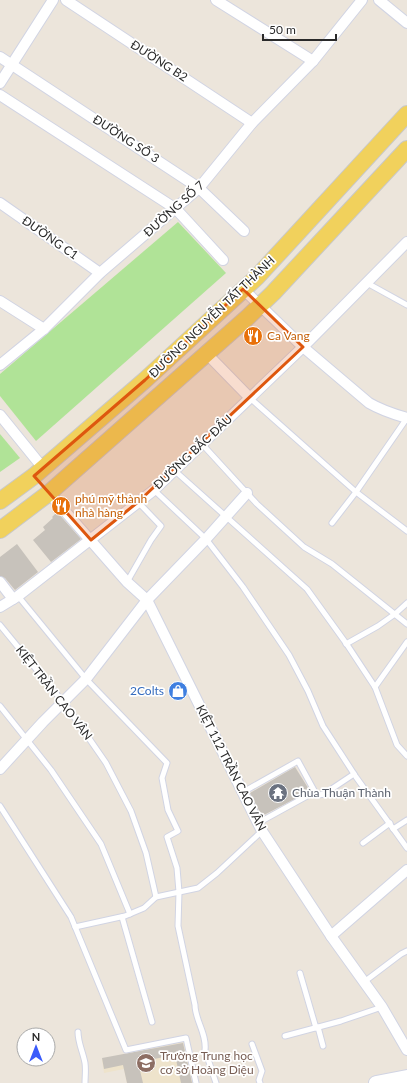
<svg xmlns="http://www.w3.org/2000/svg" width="407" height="1083" font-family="Lato,sans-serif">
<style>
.education{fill:#eee3cb}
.green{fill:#b0e397}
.building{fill:#c7c2bb}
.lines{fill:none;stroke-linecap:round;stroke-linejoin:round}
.service-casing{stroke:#d1d4e3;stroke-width:7}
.minor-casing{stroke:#d1d4e3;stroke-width:12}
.secondary-casing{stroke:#d1d4e3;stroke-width:16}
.primary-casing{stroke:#c8c8c8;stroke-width:18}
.service{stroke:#fff;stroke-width:5}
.minor{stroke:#fff;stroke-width:10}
.secondary{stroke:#fff;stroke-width:14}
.primary{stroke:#f1d15c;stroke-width:16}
.marked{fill:#de570e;fill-opacity:0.2;stroke:#de570e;stroke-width:3;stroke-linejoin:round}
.labels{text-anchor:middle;stroke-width:3.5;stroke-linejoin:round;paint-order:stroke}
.street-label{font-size:12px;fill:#2a2a2a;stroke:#fff}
.food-label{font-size:12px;fill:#c56008;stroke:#fff;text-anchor:start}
.shop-label{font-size:12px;fill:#366cbe;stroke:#fff;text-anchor:end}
.worship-label{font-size:12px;fill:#5b616d;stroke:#fff;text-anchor:start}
.education-label{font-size:12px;fill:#785e54;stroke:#fff;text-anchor:start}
</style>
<rect width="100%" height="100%" fill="#ece5db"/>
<path class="education" d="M185,1041L194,1083H127L124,1069L104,1073L102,1059Z"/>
<g class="green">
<path d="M178,222L226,273L36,441L0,396V374Z"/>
<path d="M0,434L20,458L0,472Z"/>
</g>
<g class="building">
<path d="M57,512L81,539L51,562L33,540L45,530L43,527L53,518L52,517Z"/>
<path d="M17,544L38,572L15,590L5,578L0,576V557Z"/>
<path d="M295,767L310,791L262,816L250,793Z"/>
<path d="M183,1043L192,1083H181L175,1055L138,1062L143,1083H127L123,1065L104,1069L102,1058Z"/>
</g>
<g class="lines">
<defs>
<g id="service">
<path d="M367,283L407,305"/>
<path d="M250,398L356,492L407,531"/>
<path d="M202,444L257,504L304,547L332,564L407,624"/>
<path d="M174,470L307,589L348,646L375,687L397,745L407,756"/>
<path d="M154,490L206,539L243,587L289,655L308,691L323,726L356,777L407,848"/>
<path d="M332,523L356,492L407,418"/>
<path d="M127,582L151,540L161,526L138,502"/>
<path d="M18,596L86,679L167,763L162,778L168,810L178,831L167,837L177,868L179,892L178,926L195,1005C195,1020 207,1034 205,1050L216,1083"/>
<path d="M0,625L68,708L106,763L131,811L146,853L156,897"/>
<path d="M346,644L378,626L395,614L407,603"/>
<path d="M375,687L407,642"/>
<path d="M0,706L51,770L101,844L130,914"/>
<path d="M243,792L298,761L316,794"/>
<path d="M0,806L71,917L126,1050L186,1038L196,1083"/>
<path d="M258,823L309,795C314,793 319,796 324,794L354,774"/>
<path d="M393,829L407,820"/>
<path d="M363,843L390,823"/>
<path d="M122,917L152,1022"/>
<path d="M75,927L125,916L144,908L156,897L198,888L217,873L262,831"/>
<path d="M300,973L316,1028"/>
<path d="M364,982L401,954L407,951"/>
<path d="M318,1027L323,1046"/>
<path d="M78,1032C78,1043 83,1052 85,1063C86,1070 85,1077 85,1083"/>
<path d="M285,1036L341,1021L382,1007"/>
<path d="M252,1044L262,1071L259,1080L260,1083"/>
</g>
<g id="minor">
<path d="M66,0L252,123"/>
<path d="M216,0L313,61"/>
<path d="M379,0L407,23"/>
<path d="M0,57L199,188L244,231"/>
<path d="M0,83L53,0"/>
<path d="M0,95L176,209L223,260"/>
<path d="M0,203L100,273"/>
<path d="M243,289L303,347L369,403C381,410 393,414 407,418"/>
<path d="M0,301L44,329"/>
<path d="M207,354L250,398"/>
<path d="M0,365L44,329L100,273L199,188L252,123L313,61L362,0"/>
<path d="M0,415L43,468"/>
<path d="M49,493L127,582L147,600L262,831L331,936L382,1007L407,1050"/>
<path d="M0,582L13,599"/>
<path d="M0,607L18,596L154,490L303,347L407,242"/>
<path d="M0,769L43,722L86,679L147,600L206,539L247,493"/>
<path d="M331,936L407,870"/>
</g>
<path id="secondary" d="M376,1083L407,1077"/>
<g id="primary">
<path d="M0,501L34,476L145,380L257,277L407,114"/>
<path d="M0,530L49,493L248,317L273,293L407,149"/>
</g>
</defs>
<use href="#service" class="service-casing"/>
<use href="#minor" class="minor-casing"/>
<use href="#secondary" class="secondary-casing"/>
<use href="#primary" class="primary-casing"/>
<use href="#service" class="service"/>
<use href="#minor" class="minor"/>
<use href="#secondary" class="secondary"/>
<use href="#primary" class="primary"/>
</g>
<path class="marked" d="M243,289L303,347L138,502L91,540L34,476L145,380Z"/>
<defs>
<symbol id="restaurant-disc" viewBox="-11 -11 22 22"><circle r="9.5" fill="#e8710a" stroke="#fff"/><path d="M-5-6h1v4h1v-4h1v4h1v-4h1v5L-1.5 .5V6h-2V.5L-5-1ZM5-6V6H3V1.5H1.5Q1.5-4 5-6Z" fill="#fff"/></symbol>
<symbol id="shop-disc" viewBox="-11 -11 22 22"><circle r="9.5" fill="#3f7fe0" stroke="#fff"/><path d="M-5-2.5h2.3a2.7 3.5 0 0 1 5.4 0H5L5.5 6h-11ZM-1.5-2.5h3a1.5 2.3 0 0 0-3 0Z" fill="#fff"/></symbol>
<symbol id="temple-disc" viewBox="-11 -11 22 22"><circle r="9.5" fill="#6b7280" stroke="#fff"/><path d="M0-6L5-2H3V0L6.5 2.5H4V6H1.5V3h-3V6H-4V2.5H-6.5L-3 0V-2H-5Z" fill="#fff"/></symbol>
<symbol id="school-disc" viewBox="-11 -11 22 22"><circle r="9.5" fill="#8d6e63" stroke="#fff"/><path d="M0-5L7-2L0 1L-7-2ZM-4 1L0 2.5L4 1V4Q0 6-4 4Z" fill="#fff"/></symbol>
</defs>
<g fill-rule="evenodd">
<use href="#restaurant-disc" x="242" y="325" width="22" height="22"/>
<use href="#restaurant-disc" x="50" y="495" width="22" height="22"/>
<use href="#shop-disc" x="167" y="680" width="22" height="22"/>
<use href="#temple-disc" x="267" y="782" width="22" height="22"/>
<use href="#school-disc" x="135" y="1052" width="22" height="22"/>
</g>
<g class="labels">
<g class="street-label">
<text transform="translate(159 61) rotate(33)" y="4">ĐƯỜNG B2</text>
<text transform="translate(126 139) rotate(33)" y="4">ĐƯỜNG SỐ 3</text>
<text transform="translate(174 209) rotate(-42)" y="4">ĐƯỜNG SỐ 7</text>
<text transform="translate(50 238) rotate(35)" y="4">ĐƯỜNG C1</text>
<text transform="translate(212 317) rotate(-44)" y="4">ĐƯỜNG NGUYỄN TẤT THÀNH</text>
<text transform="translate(193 452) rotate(-43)" y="4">ĐƯỜNG BẮC ĐẨU</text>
<text transform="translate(54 693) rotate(52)" y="4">KIỆT TRẦN CAO VÂN</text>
<text transform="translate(231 768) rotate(63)" y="4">KIỆT 112 TRẦN CAO VÂN</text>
</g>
<g class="food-label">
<text x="267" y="340">Ca Vang</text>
<text x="75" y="503">phú mỹ thành<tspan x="75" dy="14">nhà hàng</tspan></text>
</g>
<g class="shop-label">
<text x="164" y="695">2Colts</text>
</g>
<g class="worship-label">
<text x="292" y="797">Chùa Thuận Thành</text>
</g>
<g class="education-label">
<text x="160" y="1060">Trường Trung học<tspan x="160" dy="14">cơ sở Hoàng Diệu</tspan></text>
</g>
</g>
<g transform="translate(36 1047)"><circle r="19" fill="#ffffff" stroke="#aaaaaa"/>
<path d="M0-3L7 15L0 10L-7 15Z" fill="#3a5bfa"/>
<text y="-6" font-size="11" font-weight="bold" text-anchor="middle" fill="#2a2a2a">N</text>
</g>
<path d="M263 34v6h73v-6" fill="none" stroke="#2a2a2a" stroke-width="2"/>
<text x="269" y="34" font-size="12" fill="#2a2a2a" stroke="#ffffff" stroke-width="3" paint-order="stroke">50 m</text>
</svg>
